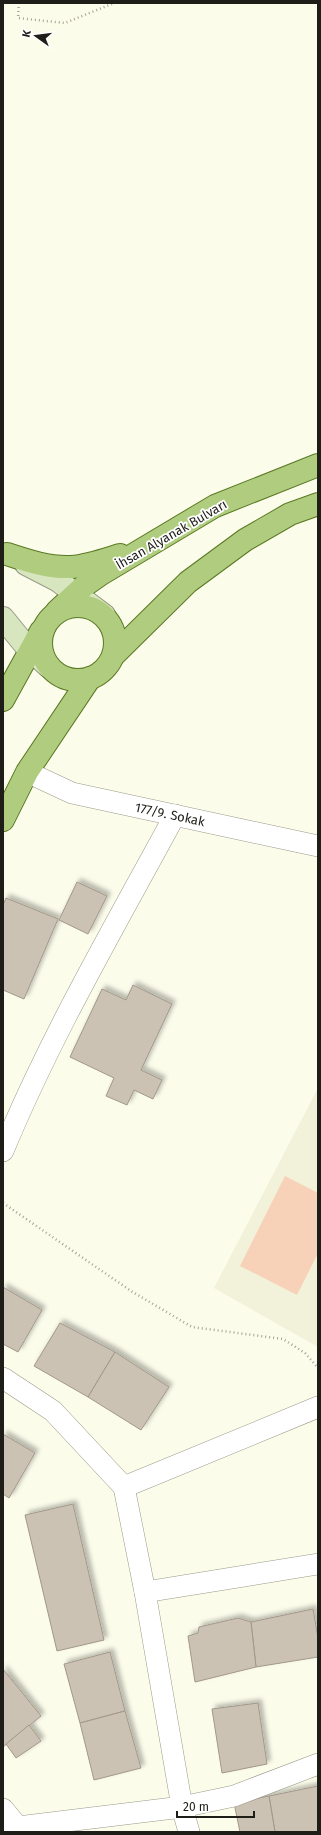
<svg xmlns="http://www.w3.org/2000/svg" width="321" height="1835" font-family="'Fira Sans',sans-serif">
<style>
.built{fill:#f2f1d9}
.green{fill:#f7d2b8}
.building{fill:#cbc2b4;stroke:#a1988a;filter:url(#shadow)}
.lines{fill:none;stroke-linecap:round;stroke-linejoin:round}
.street-casing{stroke:#9a9a8a;stroke-width:22}
.secondary-casing{stroke:#9a9a8a;stroke-width:24}
.primary-casing{stroke:#5a7923;stroke-width:24}
.path{stroke:#a5a498;stroke-width:2.5;stroke-dasharray:1 3;stroke-linecap:butt}
.street{stroke:#fff;stroke-width:21}
.secondary{stroke:#d7e6bf;stroke-width:22}
.primary{stroke:#b0cd7f;stroke-width:22}
.labels{text-anchor:middle;stroke-width:3.5;stroke-linejoin:round;paint-order:stroke}
.street-label{font-size:13px;fill:#1e1d17;stroke:#fff}
</style>
<defs>
<filter id="shadow"><feDropShadow dx="3.5" dy="-3.5" stdDeviation="2" flood-color="#0004"/></filter>
</defs>
<rect width="100%" height="100%" fill="#fcfceb"/>
<path class="built" d="M318,1088V1347L214,1288Z"/>
<path class="green" d="M285,1176L318,1193V1253L297,1295L240,1266Z"/>
<g class="building">
<path d="M77,882L107,896L88,934L59,920Z"/>
<path d="M6,898L58,919L24,999L3,990V905Z"/>
<path d="M133,985L172,1004L141,1070L162,1080L153,1099L134,1090L127,1105L106,1096L114,1078L70,1057L102,989L126,1000Z"/>
<path d="M3,1287L42,1310L18,1352L3,1344Z"/>
<path d="M60,1323L115,1352L88,1397L34,1366Z"/>
<path d="M115,1352L169,1387L141,1430L88,1397Z"/>
<path d="M3,1434L35,1453L9,1498L3,1494Z"/>
<path d="M73,1504L104,1640L57,1651L25,1515Z"/>
<path d="M313,1609L318,1638V1657L256,1667L251,1622Z"/>
<path d="M238,1618L251,1622L256,1667L195,1682L188,1636L198,1633L199,1627Z"/>
<path d="M110,1652L125,1711L80,1723L64,1664Z"/>
<path d="M3,1669L41,1716L3,1747Z"/>
<path d="M258,1703L267,1764L222,1773L212,1709Z"/>
<path d="M125,1711L141,1768L94,1780L80,1723Z"/>
<path d="M29,1725L41,1741L16,1758L6,1744Z"/>
<path d="M318,1786V1832H275L269,1796Z"/>
<path d="M269,1796L275,1832H240L234,1803Z"/>
</g>
<g class="lines">
<defs>
<g id="street">
<path d="M27,772L72,793L318,846"/>
<path d="M3,1151C51,1035 115,926 175,815"/>
<path d="M3,1378L53,1411L124,1487L145,1592L182,1807L189,1832"/>
<path d="M124,1487L318,1407"/>
<path d="M145,1592L318,1564"/>
<path d="M3,1809L18,1827"/>
<path d="M11,1832L18,1827L182,1807L234,1796L318,1764"/>
</g>
<g id="secondary">
<path d="M26,564L57,580L104,615"/>
<path d="M3,618L25,645L49,667"/>
</g>
<g id="primary">
<path d="M7,554C28,561 49,568 71,567C87,566 104,560 120,555"/>
<circle cx="78" cy="643" r="37"/>
<path d="M57,611L84,586L101,574L215,506L318,465"/>
<path d="M113,656L188,582L245,540L290,514L318,504"/>
<path d="M3,700L41,631"/>
<path d="M3,820L27,772L90,678"/>
</g>
</defs>
<use href="#street" class="street-casing"/>
<use href="#secondary" class="secondary-casing"/>
<use href="#primary" class="primary-casing"/>
<g class="path">
<path d="M19,3L18,18L65,23L114,3"/>
<path d="M3,1203L131,1291L192,1327L283,1339L305,1353L318,1368"/>
</g>
<use href="#street" class="street"/>
<use href="#secondary" class="secondary"/>
<use href="#primary" class="primary"/>
</g>
<g class="labels">
<g class="street-label">
<text transform="translate(171 534) rotate(-30)" y="5">İhsan Alyanak Bulvarı</text>
<text transform="translate(170 814) rotate(12)" y="5">177/9. Sokak</text>
</g>
</g>
<rect width="321" height="1835" fill="none" stroke="#1e1d17" stroke-width="8"/>
<g transform="translate(36 36) rotate(284)" stroke="#ffffff" stroke-width="3" paint-order="stroke">
<path d="M0-3L7 15L0 10L-7 15Z" fill="#1e1d17"/>
<text y="-6" font-size="11" font-weight="bold" text-anchor="middle" fill="#1e1d17">K</text>
</g>
<path d="M177 1811v6h77v-6" fill="none" stroke="#1e1d17" stroke-width="2"/>
<text x="183" y="1811" font-size="12" fill="#1e1d17" stroke="#ffffff" stroke-width="3" paint-order="stroke">20 m</text>
</svg>
